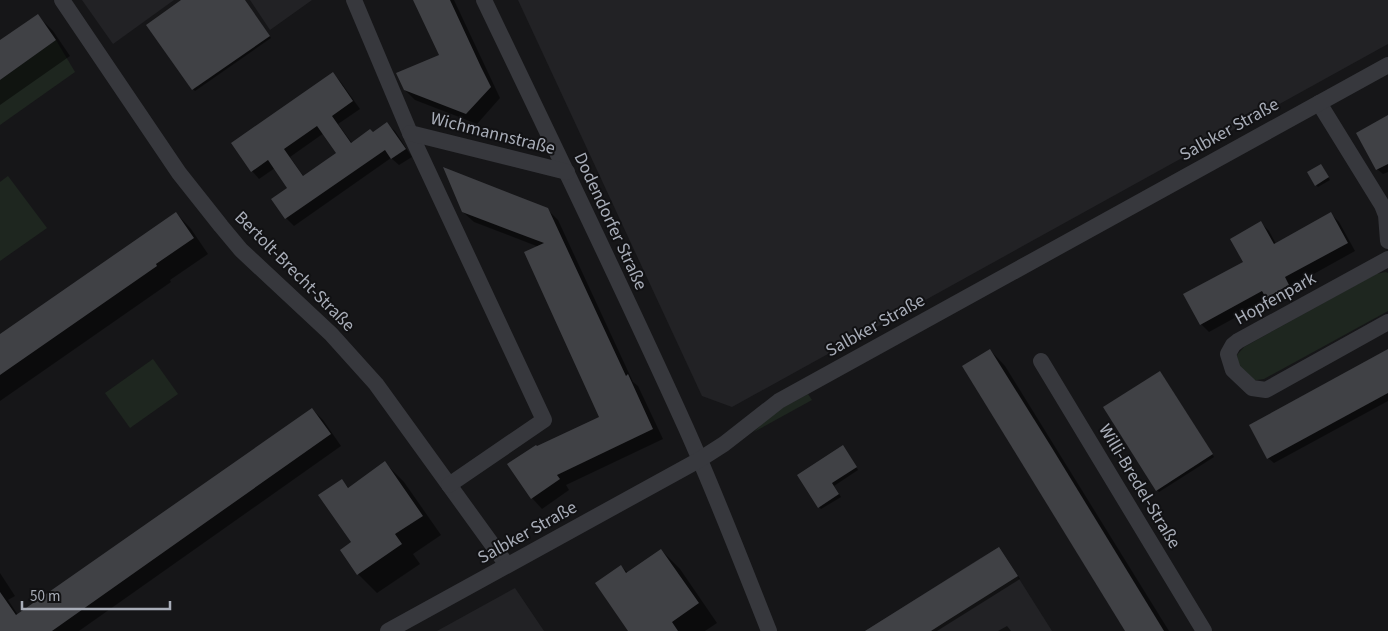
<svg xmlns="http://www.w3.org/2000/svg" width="1388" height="631" font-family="'Source Sans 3',sans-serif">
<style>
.built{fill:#222225}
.green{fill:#1e261f}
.shadow{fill:#0007;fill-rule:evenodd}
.building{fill:#404145;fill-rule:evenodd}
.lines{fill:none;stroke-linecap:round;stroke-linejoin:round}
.street{stroke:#37383d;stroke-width:16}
.labels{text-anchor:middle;stroke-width:4;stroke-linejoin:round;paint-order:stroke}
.street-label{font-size:18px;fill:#a8adb8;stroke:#111113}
</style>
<rect width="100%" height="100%" fill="#161618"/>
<g class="built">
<path d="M82,0H174L113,44Z"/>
<path d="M250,0H312L270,30Z"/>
<path d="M518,0H1388V44L732,407L702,396Z"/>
<path d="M999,547L1052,631H865L979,559Z"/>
<path d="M515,588L544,631H437Z"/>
</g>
<g class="green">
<path d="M56,40L75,72L0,125V80Z"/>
<path d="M8,176L47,228L0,261V182Z"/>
<path d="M1386,272L1388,273V311L1264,379L1250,381L1238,365L1237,355L1244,347L1376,274Z"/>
<path d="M153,359L178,394L130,428L105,393Z"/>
<path d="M808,394L812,400L754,432L773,413Z"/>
</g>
<g class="shadow">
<path d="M183,0H244L271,38L195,91L193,89Z"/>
<path d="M415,0H454L500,98L477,124L415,100L405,90L440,56Z"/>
<path d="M38,16L53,31L70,56L0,105V42Z"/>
<path d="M333,74L340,81L360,109L338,124L352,143L373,133L387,124L395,131L412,157L399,165L391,158L294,226L286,218L289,188L275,168L259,179L252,171ZM324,133L338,153L304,177L290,157Z"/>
<path d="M1388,117V172L1383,174L1377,169L1358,134Z"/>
<path d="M1323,168L1330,180L1318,187L1316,185Z"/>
<path d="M547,209L558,220L633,382L638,386L663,439L566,485L569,490L542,509L532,498L537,448L601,418L539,247L474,222L463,212Z"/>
<path d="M176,213L191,229L208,254L170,280L171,282L0,401V336Z"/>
<path d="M1331,214L1339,222L1355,251L1292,286L1296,293L1275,305L1269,299L1209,332L1201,324L1244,262L1261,223L1269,231L1276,244Z"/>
<path d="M990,350L1005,366L1169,631H1127Z"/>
<path d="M1388,351V401L1274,463L1268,458Z"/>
<path d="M1162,375L1214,457L1159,492L1157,490Z"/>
<path d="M312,409L323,420L341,446L79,631H0V573L15,596L8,600L18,615Z"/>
<path d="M845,449L858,470L834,486L841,497L821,509L819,507Z"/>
<path d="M385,463L404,482L441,535L413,554L420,564L377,593L358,574L342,481L349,488Z"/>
<path d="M661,550L680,569L717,623L705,631H629L621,566L628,573Z"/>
<path d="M1001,551L1020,579L937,631H868Z"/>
<path d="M1007,626L1011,631H998Z"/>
</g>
<g class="building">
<path d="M181,0H245L270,36L192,90L146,25Z"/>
<path d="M413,0H450L481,67L491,87L466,114L404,90L396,73L439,55Z"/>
<path d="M38,14L56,40L0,80V40Z"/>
<path d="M333,72L353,101L332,116L351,143L370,129L373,132L387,122L406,149L391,159L385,150L285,219L271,199L287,188L268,160L251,172L231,143ZM317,126L336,153L303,176L284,149Z"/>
<path d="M1388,115V164L1376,170L1356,133Z"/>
<path d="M1321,164L1329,177L1315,186L1307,172Z"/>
<path d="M443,167L548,208L626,376L628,374L653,429L557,475L560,479L531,499L507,464L536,445L537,446L599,417L524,252L544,243L462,212Z"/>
<path d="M176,212L194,238L156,264L157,266L0,375V334Z"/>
<path d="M1331,212L1348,243L1285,277L1289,285L1266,298L1262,291L1200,325L1183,294L1243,262L1230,239L1261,221L1274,244Z"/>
<path d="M990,349L1052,448L1164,631H1125L962,366Z"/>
<path d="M1388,349V393L1267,459L1249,425Z"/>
<path d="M1160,371L1213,454L1156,491L1103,407Z"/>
<path d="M312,408L331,434L52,631H0V592L16,615Z"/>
<path d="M843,445L857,467L832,483L839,494L818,508L797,475Z"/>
<path d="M385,461L423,516L395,534L402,544L357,575L340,550L351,542L318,495L342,479L348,488Z"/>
<path d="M999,547L1018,576L945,622L931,631H865Z"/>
<path d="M661,549L699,603L672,622L678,631H628L595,583L621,565L626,573Z"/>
</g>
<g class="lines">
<g class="street">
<path d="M62,0L179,173L221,226L241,250L331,334L376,384L507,565"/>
<path d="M354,0L410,133L544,420L449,485"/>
<path d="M484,0C552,142 621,284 686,428C716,495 742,563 769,631"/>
<path d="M1319,103L1382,205L1386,215L1388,241"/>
<path d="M410,133L567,172"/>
<path d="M1388,259L1238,341L1233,345L1228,354L1233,370L1252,388L1266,390L1388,322"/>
<path d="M1041,361L1204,631"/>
<path d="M388,631L699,460L724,444L779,401L1388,65"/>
</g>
</g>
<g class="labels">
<g class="street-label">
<text transform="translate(1229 129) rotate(-29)" y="6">Salbker Straße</text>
<text transform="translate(493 133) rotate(14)" y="6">Wichmannstraße</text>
<text transform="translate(611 221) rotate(65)" y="6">Dodendorfer Straße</text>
<text transform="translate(295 271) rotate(45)" y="6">Bertolt-Brecht-Straße</text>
<text transform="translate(1275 298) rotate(-29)" y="6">Hopfenpark</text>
<text transform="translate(875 325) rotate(-29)" y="6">Salbker Straße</text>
<text transform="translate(1140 486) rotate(59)" y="6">Willi-Bredel-Straße</text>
<text transform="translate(527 532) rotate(-29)" y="6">Salbker Straße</text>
</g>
</g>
<path d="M22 601v8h148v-8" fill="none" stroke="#a8adb8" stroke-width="2.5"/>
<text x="30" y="601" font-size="15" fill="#a8adb8" stroke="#111113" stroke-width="4" paint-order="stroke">50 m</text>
</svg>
